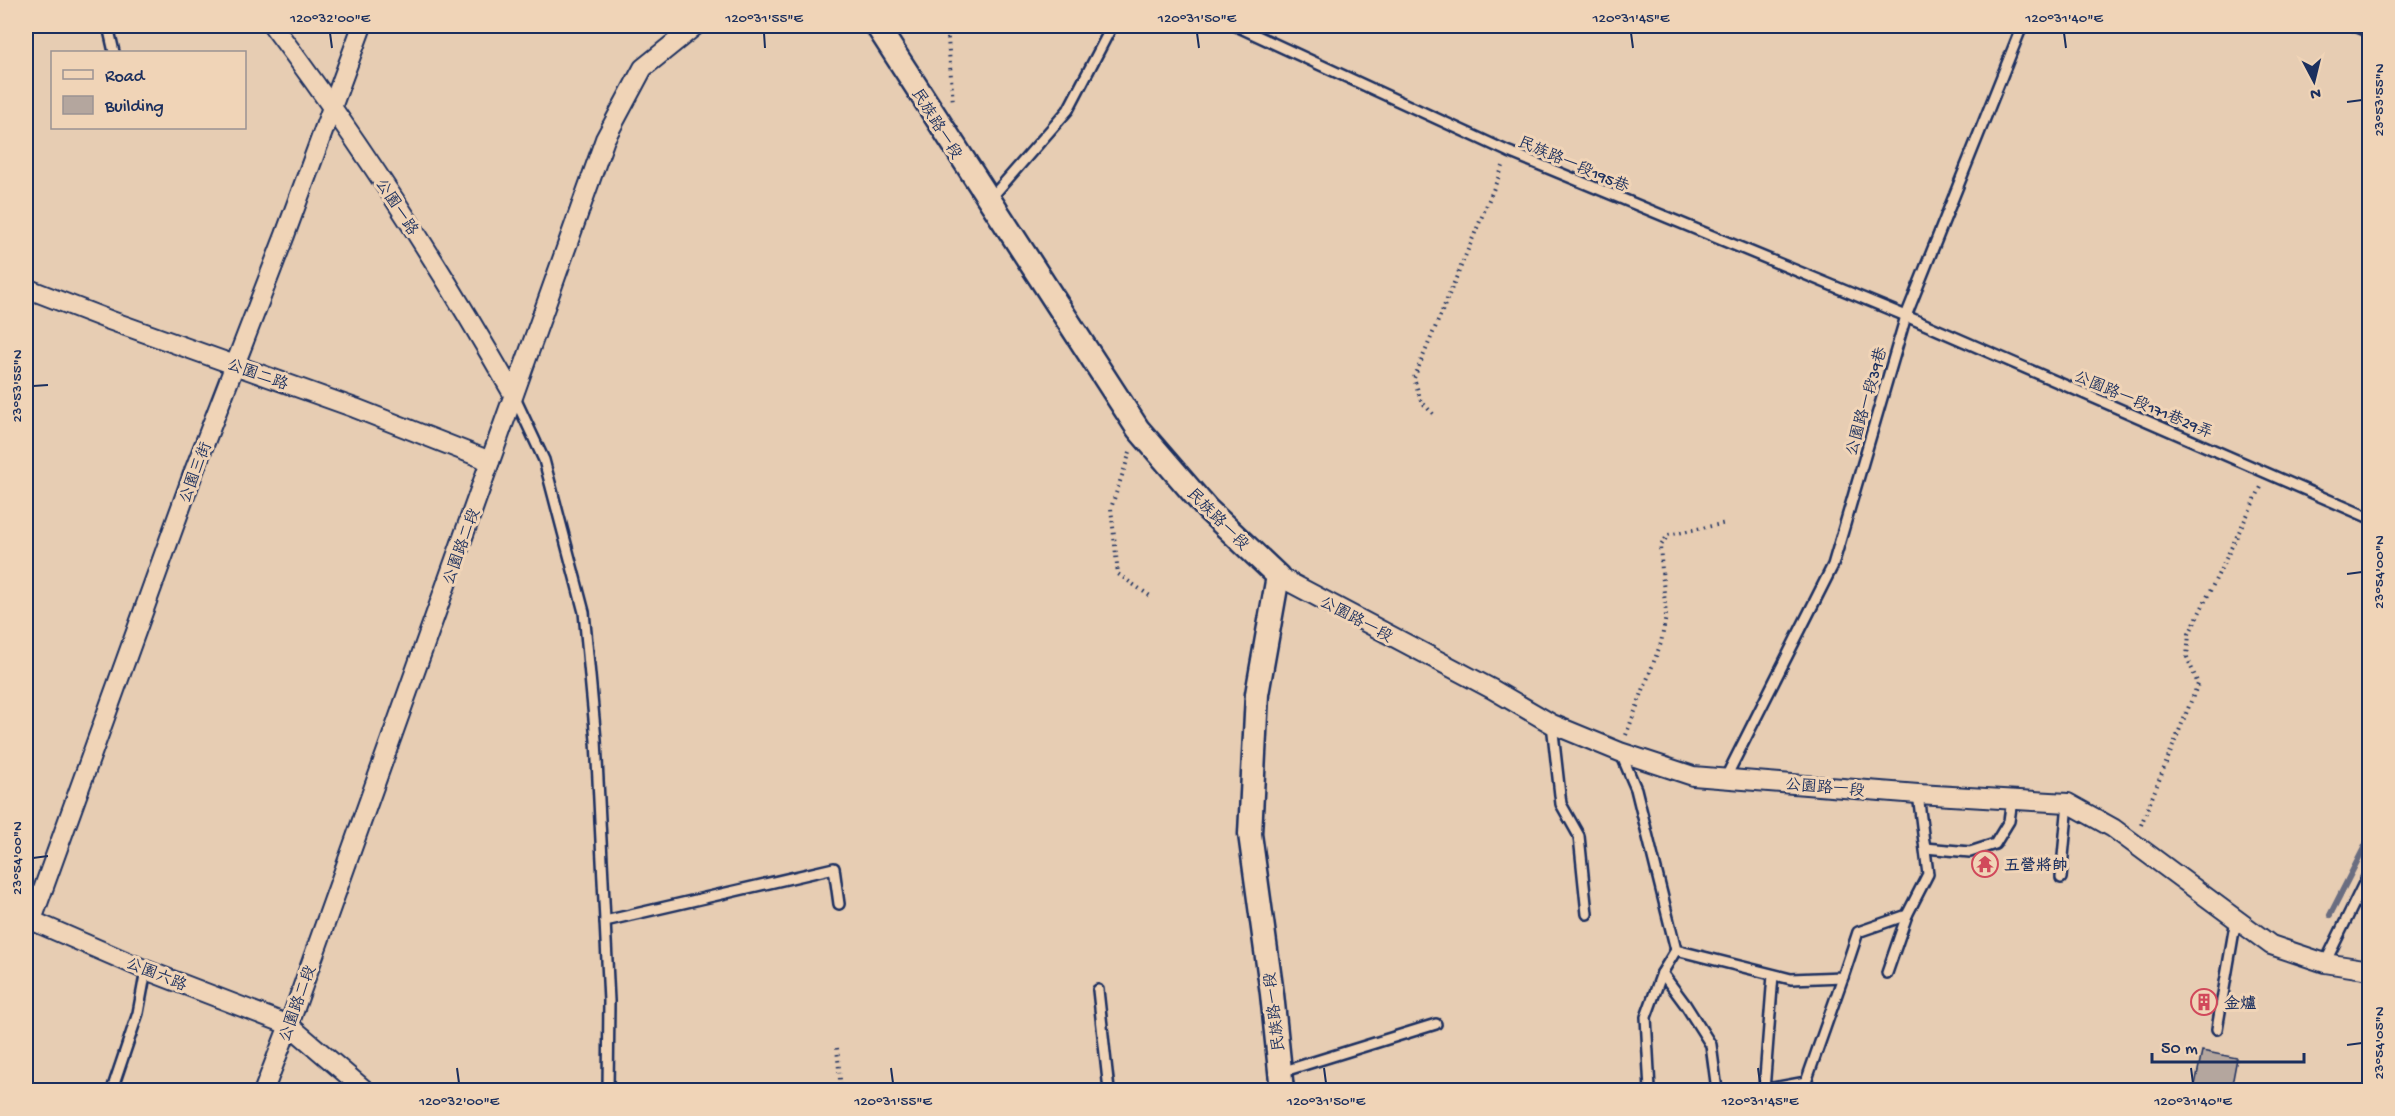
<svg xmlns="http://www.w3.org/2000/svg" width="2395" height="1116" font-family="'Gochi Hand','LXGW WenKai TC',sans-serif">
<style>
.lines{fill:none;stroke-linecap:round;stroke-linejoin:round}
.stream{stroke:#6b6d80;stroke-width:6}
.building{fill:#b4a69e;stroke:#1b2f5e;stroke-width:1.5}
.service-casing{stroke:#1b2f5e;stroke-width:14}
.minor-casing{stroke:#1b2f5e;stroke-width:22}
.tertiary-casing{stroke:#1b2f5e;stroke-width:27}
.path{stroke:#1b2f5e;stroke-width:4;stroke-dasharray:1.5 4.5;stroke-linecap:butt}
.service{stroke:#f0d4b7;stroke-width:9}
.minor{stroke:#f0d4b7;stroke-width:18}
.tertiary{stroke:#f0d4b7;stroke-width:22}
.ticks{fill:none;stroke:#1b2f5e;stroke-width:2}
.labels{text-anchor:middle;stroke-width:6;stroke-linejoin:round;paint-order:stroke}
.street-label{font-size:16px;fill:#1b2f5e;stroke:#f0d4b7}
.poi-label{font-size:16px;font-weight:bold;fill:#1b2f5e;stroke:#f0d4b7;text-anchor:start}
.neatline{fill:none;stroke:#1b2f5e;stroke-width:2}
.ticks-label{font-size:15px;text-anchor:middle;fill:#1b2f5e}
</style>
<rect width="100%" height="100%" fill="#e7cdb3"/>
<filter id="ink" filterUnits="userSpaceOnUse"><feTurbulence type="fractalNoise" baseFrequency=".0167" numOctaves="2"/><feDisplacementMap in="SourceGraphic" scale="12" xChannelSelector="R" yChannelSelector="G"/><feConvolveMatrix kernelMatrix="1 2 1 2 8 2 1 2 1" color-interpolation-filters="sRGB"/></filter>
<g filter="url(#ink)">
<g class="lines">
<path class="stream" d="M2330,915L2370,836"/>
</g>
<path class="building" d="M2202,1051L2237,1058L2231,1090H2194Z"/>
<g class="lines">
<defs>
<g id="service">
<path d="M108,26L114,52"/>
<path d="M1236,26L1509,152L1906,316L2370,518"/>
<path d="M2355,26L2370,32"/>
<path d="M990,199L1068,110L1112,26"/>
<path d="M514,396L544,460L584,612L596,740L609,1001L608,1090"/>
<path d="M1552,724L1561,804L1579,836L1587,914"/>
<path d="M1621,754L1636,789L1676,950L1791,979L1843,977L1858,932L1907,915L1928,874L1918,794"/>
<path d="M1725,779L1833,565L1906,316L2022,26"/>
<path d="M1925,848L1970,852L1995,844L2009,821L2012,800"/>
<path d="M2061,878L2068,803"/>
<path d="M605,921L834,868L839,904"/>
<path d="M2325,963L2370,871"/>
<path d="M1662,973L1685,1004L1711,1045L1717,1090"/>
<path d="M1887,973L1907,915"/>
<path d="M1098,990L1109,1090"/>
<path d="M2217,1029L2236,919"/>
<path d="M1281,1072L1436,1024"/>
<path d="M112,1090L138,1013L146,970"/>
<path d="M1650,1090L1646,1017L1662,973L1676,950"/>
<path d="M1762,1090L1806,1082L1843,977"/>
<path d="M1764,1090L1773,975"/>
</g>
<g id="minor">
<path d="M273,26C361,143 440,266 513,394"/>
<path d="M26,288L109,320L355,408L490,461"/>
<path d="M1278,576L1492,689L1552,724L1620,752L1693,776L1918,794L2068,803L2113,828L2271,945L2325,963L2370,970"/>
<path d="M26,918L146,970L289,1025L365,1090"/>
<path d="M32,920L194,471L285,235L362,26"/>
<path d="M264,1090L289,1025L605,139L643,68L695,26"/>
</g>
<path id="tertiary" d="M877,26L1138,429L1207,509L1278,576L1257,694L1250,834L1272,994L1282,1090"/>
</defs>
<use href="#service" class="service-casing"/>
<use href="#minor" class="minor-casing"/>
<use href="#tertiary" class="tertiary-casing"/>
<g class="path">
<path d="M947,26L953,103"/>
<path d="M1433,414L1421,401L1414,378L1504,164"/>
<path d="M1130,452L1111,508L1118,574L1153,598"/>
<path d="M1626,735L1661,643L1666,616L1660,547L1668,535L1726,523"/>
<path d="M2141,825L2198,684L2187,657L2189,634L2262,485"/>
<path d="M837,1048L841,1090"/>
</g>
<use href="#service" class="service"/>
<use href="#minor" class="minor"/>
<use href="#tertiary" class="tertiary"/>
</g>
</g>
<path class="ticks" d="M330,33L332,48M764,33L765,48M1197,33L1199,48M1631,33L1633,48M2064,33L2066,48M2347,102L2362,100M33,386L48,385M2347,574L2362,572M33,858L48,856M2347,1045L2362,1043M457,1068L459,1083M891,1068L893,1083M1324,1068L1326,1083M1758,1068L1760,1083M2191,1068L2193,1083"/>
<defs>
<symbol id="temple-ring" viewBox="-11 -11 22 22"><circle r="9.5" fill="#f0d4b7" stroke="#d1495b" stroke-width="1.5"/><path d="M0-6L5-2H3V0L6.5 2.5H4V6H1.5V3h-3V6H-4V2.5H-6.5L-3 0V-2H-5Z" fill="#d1495b"/></symbol>
<symbol id="building-ring" viewBox="-11 -11 22 22"><circle r="9.5" fill="#f0d4b7" stroke="#d1495b" stroke-width="1.5"/><path d="M-4-6H4V6H1V3H-1V6H-4ZM-2.5-4.3h1.7v1.8h-1.7ZM.8-4.3h1.7v1.8H.8ZM-2.5-1h1.7V.8h-1.7ZM.8-1h1.7V.8H.8Z" fill="#d1495b"/></symbol>
</defs>
<g fill-rule="evenodd">
<use href="#temple-ring" x="1970" y="849" width="30" height="30"/>
<use href="#building-ring" x="2189" y="987" width="30" height="30"/>
</g>
<g class="labels">
<g class="street-label">
<text transform="translate(938 123) rotate(58)" y="6">民族路一段</text>
<text transform="translate(1574 163) rotate(23)" y="6">民族路一段195巷</text>
<text transform="translate(398 206) rotate(57)" y="6">公園一路</text>
<text transform="translate(258 373) rotate(20)" y="6">公園二路</text>
<text transform="translate(1865 401) rotate(-74)" y="6">公園路一段39巷</text>
<text transform="translate(2144 403) rotate(23)" y="6">公園路一段171巷29弄</text>
<text transform="translate(194 472) rotate(-69)" y="6">公園三街</text>
<text transform="translate(1219 518) rotate(45)" y="6">民族路一段</text>
<text transform="translate(460 546) rotate(-70)" y="6">公園路二段</text>
<text transform="translate(1357 618) rotate(28)" y="6">公園路一段</text>
<text transform="translate(1825 786) rotate(5)" y="6">公園路一段</text>
<text transform="translate(157 973) rotate(22)" y="6">公園六路</text>
<text transform="translate(296 1003) rotate(-70)" y="6">公園路二段</text>
<text transform="translate(1273 1012) rotate(-97)" y="6">民族路一段</text>
</g>
<g class="poi-label">
<text x="2004" y="870">五營將帥</text>
<text x="2224" y="1008">金爐</text>
</g>
</g>
<rect width="2395" height="1116" fill="none" stroke="#f0d4b7" stroke-width="66"/>
<rect x="51" y="51" width="195" height="78" fill="#f0d4b7" stroke="#9b9293" stroke-width="1.5"/>
<rect x="63" y="70" width="30" height="9" fill="#f0d4b7" stroke="#9b9293" stroke-width="1.5"/>
<text x="105" y="81" font-size="18" fill="#1b2f5e">Road</text>
<rect x="63" y="96" width="30" height="18" fill="#b4a69e" stroke="#9b9293" stroke-width="1.5"/>
<text x="105" y="111" font-size="18" fill="#1b2f5e">Building</text>
<g transform="translate(2314 81) rotate(173)" stroke="#f0d4b7" stroke-width="4.5" paint-order="stroke">
<path d="M0-4.5L10 22L0 15L-10 22Z" fill="#1b2f5e"/>
<text y="-9" font-size="16" font-weight="bold" text-anchor="middle" fill="#1b2f5e">N</text>
</g>
<path d="M2152 1053v9h152v-9" fill="none" stroke="#1b2f5e" stroke-width="3"/>
<text x="2161" y="1053" font-size="18" fill="#1b2f5e" stroke="#f0d4b7" stroke-width="4.5" paint-order="stroke">50 m</text>
<rect x="33" y="33" width="2329" height="1050" class="neatline"/>
<g class="ticks-label">
<text x="330" y="22">120°32'00"E</text>
<text x="764" y="22">120°31'55"E</text>
<text x="1197" y="22">120°31'50"E</text>
<text x="1631" y="22">120°31'45"E</text>
<text x="2064" y="22">120°31'40"E</text>
<text transform="translate(2378 100) rotate(-90)" y="5">23°53'55"N</text>
<text transform="translate(16 386) rotate(-90)" y="5">23°53'55"N</text>
<text transform="translate(2378 572) rotate(-90)" y="5">23°54'00"N</text>
<text transform="translate(16 858) rotate(-90)" y="5">23°54'00"N</text>
<text transform="translate(2378 1043) rotate(-90)" y="5">23°54'05"N</text>
<text x="459" y="1105">120°32'00"E</text>
<text x="893" y="1105">120°31'55"E</text>
<text x="1326" y="1105">120°31'50"E</text>
<text x="1760" y="1105">120°31'45"E</text>
<text x="2193" y="1105">120°31'40"E</text>
</g>
</svg>
